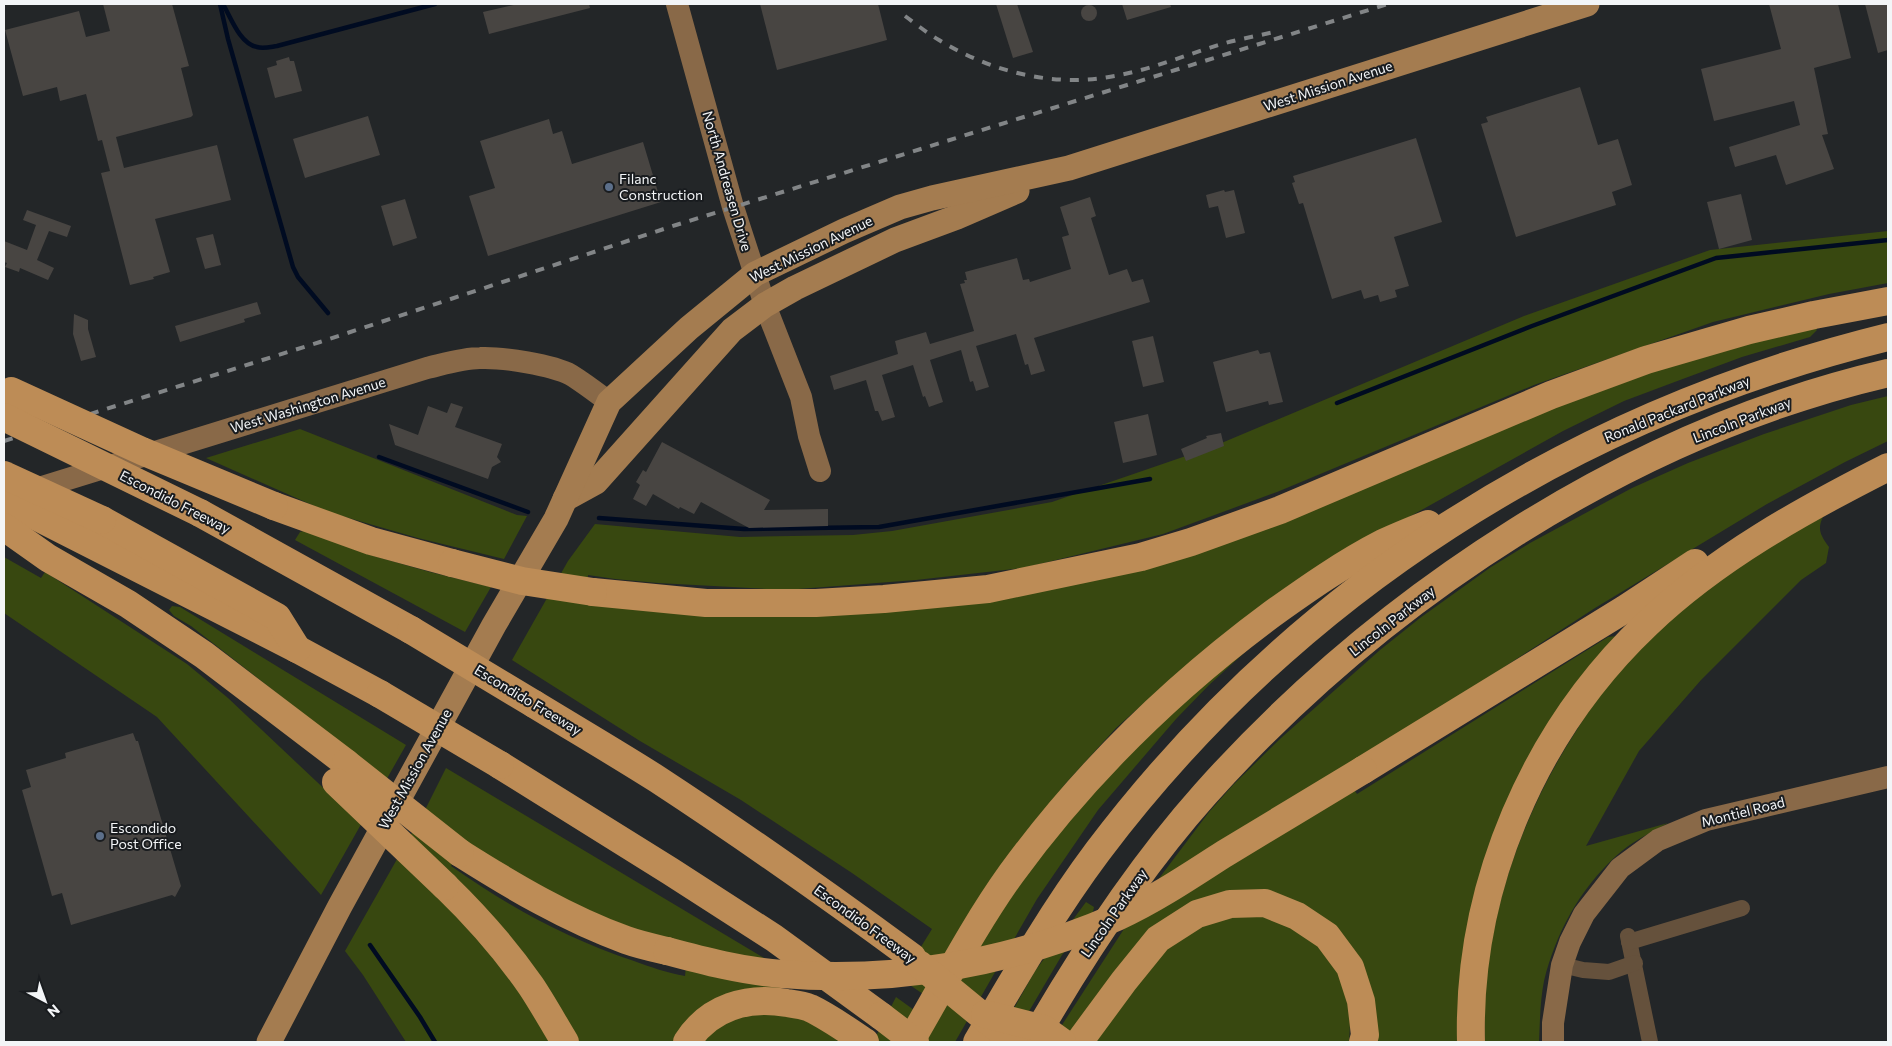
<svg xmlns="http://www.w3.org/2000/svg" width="1892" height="1046" font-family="Commissioner,sans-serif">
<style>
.green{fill:#384810;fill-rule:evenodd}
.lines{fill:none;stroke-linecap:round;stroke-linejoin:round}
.stream{stroke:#000b21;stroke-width:4.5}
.building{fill:#484542}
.street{stroke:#65513c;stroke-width:16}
.secondary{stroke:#896948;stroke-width:22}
.primary{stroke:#a47c50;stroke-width:25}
.highway{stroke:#bd8c56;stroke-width:28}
.rail{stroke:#828587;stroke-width:4;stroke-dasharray:9 9;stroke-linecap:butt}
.highway-bridge{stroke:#bd8c56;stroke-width:28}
.service-dot{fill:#5c6f8a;stroke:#191c1f;stroke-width:2}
.labels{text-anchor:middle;stroke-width:4;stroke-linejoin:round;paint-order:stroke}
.street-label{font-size:14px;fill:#f3f5f7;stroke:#191c1f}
.poi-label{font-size:14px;fill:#f3f5f7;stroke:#191c1f;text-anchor:start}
</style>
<rect width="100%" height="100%" fill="#232628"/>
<g class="green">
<path d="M1888,231V283L1829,294L1713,322L1534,385L1277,492L1163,534L1023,568L916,580L785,590L658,583L615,579L588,575L587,603L992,599L1530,417L1685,360L1814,326L1817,330L1810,337L1742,357L1680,380L1624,401L1563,431L1366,541L1190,662L1116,728L1066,783L1022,838L923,994L901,979L932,929L852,873L741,800L640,741L512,660L568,561L595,524L740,537L853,535L892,531L1052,502L1212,447L1524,316L1710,250Z"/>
<path d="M1888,396V441L1845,462L1767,504L1595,608L1498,671L1341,769L1357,794L1608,637L1617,636L1534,759L1464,1042H1370L1339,935L1211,898L1075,1032L1051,1042L1142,901L1209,812L1233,785L1281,738L1380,650L1420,618L1491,567L1530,543L1632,488L1688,463L1764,434L1851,405Z"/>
<path d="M300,429L517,515L527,516L504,559L418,538L328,512L206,458Z"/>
<path d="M1826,510C1818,527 1817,531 1829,547L1826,563L1801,580L1701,680L1639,751L1586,846L1668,823C1650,833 1631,842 1616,856C1579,890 1556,933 1544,981C1540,1001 1540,1022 1539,1042H1485C1480,931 1518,820 1578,728C1590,709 1602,689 1617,672C1676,605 1752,558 1826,510Z"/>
<path d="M307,530L374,556L430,572L491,587L465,632L295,540L300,532Z"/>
<path d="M4,557L41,578L45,572L187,664L228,698L334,798L360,758L191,626L174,616L169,610L172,606L180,607L406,745L321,895L157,717L4,613Z"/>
<path d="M1256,642L1209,685L1176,719L1098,810L1037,899L955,1042H920L1029,866L1152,723Z"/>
<path d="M446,768L779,967L784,981L779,990L676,1042H573L500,963L552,1042H406L363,975L345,951L426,808ZM465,842L566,903L659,938L688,945L685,976C668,973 650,967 634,961C567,939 508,906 451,866Z"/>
<path d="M1086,902L1094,907L1092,916L1062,955L1011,1042H995L1035,971Z"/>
<path d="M1234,916C1247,916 1263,915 1276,919C1309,930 1339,962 1348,996C1351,1010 1350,1027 1349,1042H1092L1169,946L1192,929Z"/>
<path d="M896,997L914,1010L896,1042H873Z"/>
<path d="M744,1012L803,1017L845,1042H701L713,1029Z"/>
</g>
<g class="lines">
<g class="stream">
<path d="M220,4L228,39L293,267L298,277L328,313"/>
<path d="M223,4C231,18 240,44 257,47C263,49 270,47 277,46L435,4"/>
<path d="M1337,403L1532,326L1716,258L1888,240"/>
<path d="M379,457L528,512"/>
<path d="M599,518L744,529L879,527L1150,479"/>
<path d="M370,945L420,1017L435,1042"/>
</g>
</g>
<g class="building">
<path d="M103,4H172L189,66L181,68L193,115L191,117L116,137L124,168L217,145L231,200L155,219L170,272L153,277L154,279L130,285L101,173L110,171L102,140L98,141L86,94L60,101L57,87L23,96L5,30L79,11L86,37L110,31Z"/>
<path d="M518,4H589L590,8L489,34L483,12Z"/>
<path d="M760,4H878L887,40L777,70Z"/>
<path d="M996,4H1017L1033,52L1013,58Z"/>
<path d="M1122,4H1170L1171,7L1127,20Z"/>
<path d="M1769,4H1838L1851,58L1814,68L1828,134L1822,135L1834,169L1786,185L1776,155L1735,167L1729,147L1800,125L1794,101L1714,121L1701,69L1781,49Z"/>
<path d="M1865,4H1888V50L1878,53Z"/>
<circle cx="1089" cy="13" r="8"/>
<path d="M289,57L290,61H294L302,91L275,98L267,68L277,65L276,61Z"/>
<path d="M1580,87L1598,145L1618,139L1632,185L1612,192L1616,205L1516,237L1481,124L1488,122L1486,117Z"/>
<path d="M368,116L380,155L305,178L293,139Z"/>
<path d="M549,119L553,134L562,131L572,164L643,142L661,202L488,256L469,196L495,188L480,141Z"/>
<path d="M1416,138L1442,222L1394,237L1409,286L1395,290L1397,297L1380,302L1378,295L1364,299L1361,290L1332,299L1303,203L1299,204L1292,183L1295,182L1293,176Z"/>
<path d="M1224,190L1225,192L1234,190L1245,233L1226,238L1218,206L1209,208L1206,195Z"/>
<path d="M1741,194L1752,240L1719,249L1707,202Z"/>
<path d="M1090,197L1096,216L1091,218L1109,275L1127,269L1132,282L1143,279L1150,302L1034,338L1045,371L1031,375L1028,364L1025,365L1016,334L976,346L989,387L976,391L973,381L970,382L961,350L930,360L943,402L929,407L925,396L923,397L913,365L882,375L895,417L882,421L878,411H875L866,380L834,390L830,376L898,354L895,341L926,332L930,344L974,331L960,284L965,283L964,280H967L965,272L1017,258L1023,280L1029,279L1030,282L1071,269L1062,237L1069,235L1060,207Z"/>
<path d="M405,199L417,238L393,246L381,206Z"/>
<path d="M27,210L71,226L67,237L49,231L37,260L54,268L48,280L20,268L19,272L5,267L7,263L4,262V241L27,250L36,225L23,220Z"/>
<path d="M213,234L221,265L205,269L196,238Z"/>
<path d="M257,302L261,314L244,319L245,322L180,342L175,326Z"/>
<path d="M74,314L88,320V329L96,357L81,361L73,334Z"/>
<path d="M1153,336L1164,382L1143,387L1132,341Z"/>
<path d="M1258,350L1260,354L1270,352L1283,402L1269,405L1268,401L1226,412L1213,362Z"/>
<path d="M451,403L463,407L455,427L502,444L497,457L501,462L492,467L488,479L395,445L389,424L418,435L428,406L447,413Z"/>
<path d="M1148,414L1157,455L1123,463L1114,422Z"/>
<path d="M1221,433L1224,446L1186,461L1181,449L1207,438L1206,436Z"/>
<path d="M662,442L770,500L764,510L828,509V526L749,528L701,502L694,514L680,507L679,509L653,494L646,506L633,499L640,485L636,482L643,470L646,472Z"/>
<path d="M133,733L136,741H138L181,886L175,897L172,895L71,925L62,893L52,896L22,790L31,787L26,770L66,758L65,753Z"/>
</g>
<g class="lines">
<g class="street">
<path d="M1628,936L1650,1042"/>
<path d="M1629,942L1742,908"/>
<path d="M1562,965L1583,970L1609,972L1635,963"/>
</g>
<g class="secondary">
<path d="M677,4L733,207L765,305L801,397L809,436L820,471"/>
<path d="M26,492L427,368C444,364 463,358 480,358C502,357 553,365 571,375C584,383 597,393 609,402"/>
<path d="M1553,1042V1023L1562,965L1570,942L1584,914L1620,868L1658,840L1706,820L1888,777"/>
</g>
<g class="primary">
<path d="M565,499L596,482L732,330L765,305L795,288L895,240L957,217L1017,191"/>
<path d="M269,1042L340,906L494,625L556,519L609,402L689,328L755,274L844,231L900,207L932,198L1069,168L1587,4"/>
</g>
<g class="highway">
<path d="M4,500L297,649L380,694"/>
<path d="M274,506L371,541L452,563"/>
<path d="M200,513L411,630"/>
<path d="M102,520L277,617L297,649"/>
<path d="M4,527L48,558L128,604L204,655L346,763"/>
<path d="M593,592L706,603H816L884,599L988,589L1141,557L1191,542L1280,510L1551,395L1646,360L1749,330L1814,315L1888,301"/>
<path d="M534,704C575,729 616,753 657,779C744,836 829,896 912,957"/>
<path d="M500,765L670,871L774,938L881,1016"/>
<path d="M1363,770L1625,609L1695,563"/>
<path d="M460,853C512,886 568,919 626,940C640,945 654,948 667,951"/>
<path d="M445,886C476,916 506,950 531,986C543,1004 554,1024 565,1042"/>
<path d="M687,1042C709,1007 748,996 787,1003C794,1004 803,1005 810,1008C829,1017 847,1030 865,1042"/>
<path d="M910,1042C943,986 973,927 1011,874C1084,774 1172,688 1272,614C1307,589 1344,563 1383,543C1398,536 1413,530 1428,524"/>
<path d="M977,1042C1015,977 1053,911 1098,851C1295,590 1572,415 1888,337"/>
<path d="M1032,1042C1082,955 1138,869 1205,794C1381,597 1630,433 1888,373"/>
<path d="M1079,1042L1124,981L1158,939L1197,914L1230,904L1265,903L1297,916L1327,936L1350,967L1361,1001L1365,1035L1363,1042"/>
<path d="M1471,1042C1467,887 1534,731 1647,624C1716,558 1803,510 1888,467"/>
</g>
<g class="rail">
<path d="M905,16C916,24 927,33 939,40C990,71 1050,87 1109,77C1148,71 1185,55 1222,44C1239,39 1257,36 1274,32"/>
<path d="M4,441L320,342L676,225L1388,4"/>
</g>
<g class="highway-bridge">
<path d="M11,391L142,451L274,506"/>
<path d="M4,417L200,513"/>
<path d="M4,475L102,520"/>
<path d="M452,563L522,581L593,592"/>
<path d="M411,630L534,704"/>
<path d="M380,694L500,765"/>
<path d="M346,763L460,853"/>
<path d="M336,782L445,886"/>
<path d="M667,951C704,961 743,971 782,974C896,983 1012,963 1117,917C1154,900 1190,876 1224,854C1270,826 1317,798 1363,770"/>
<path d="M919,964L1014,1042"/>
<path d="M985,1014L1044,1029L1062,1042"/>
<path d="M881,1016L915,1042"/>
</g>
</g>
<g class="service-dot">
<circle cx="609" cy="187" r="5"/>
<circle cx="100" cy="836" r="5"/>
</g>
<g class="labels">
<g class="street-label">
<text transform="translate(1328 86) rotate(-18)" y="5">West Mission Avenue</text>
<text transform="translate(727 181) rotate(74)" y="5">North Andreasen Drive</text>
<text transform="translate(811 249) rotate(-26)" y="5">West Mission Avenue</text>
<text transform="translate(308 405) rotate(-17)" y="5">West Washington Avenue</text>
<text transform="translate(1677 409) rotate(-22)" y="5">Ronald Packard Parkway</text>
<text transform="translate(1742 420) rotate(-21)" y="5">Lincoln Parkway</text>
<text transform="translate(175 502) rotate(27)" y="5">Escondido Freeway</text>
<text transform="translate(1392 621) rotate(-38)" y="5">Lincoln Parkway</text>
<text transform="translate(528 700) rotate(31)" y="5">Escondido Freeway</text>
<text transform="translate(415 769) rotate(-61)" y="5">West Mission Avenue</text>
<text transform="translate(1743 812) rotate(-14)" y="5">Montiel Road</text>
<text transform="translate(1114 913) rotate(-55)" y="5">Lincoln Parkway</text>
<text transform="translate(865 924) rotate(36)" y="5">Escondido Freeway</text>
</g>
<g class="poi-label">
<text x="619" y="184">Filanc<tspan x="619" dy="16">Construction</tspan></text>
<text x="110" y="833">Escondido<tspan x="110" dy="16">Post Office</tspan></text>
</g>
</g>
<rect width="1892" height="1046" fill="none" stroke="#f3f5f7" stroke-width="10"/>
<g transform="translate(45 1001) rotate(139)" stroke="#191c1f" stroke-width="4" paint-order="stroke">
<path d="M0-4L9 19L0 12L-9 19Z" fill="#f3f5f7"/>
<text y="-8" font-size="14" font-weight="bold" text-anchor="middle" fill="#f3f5f7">N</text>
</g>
</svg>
